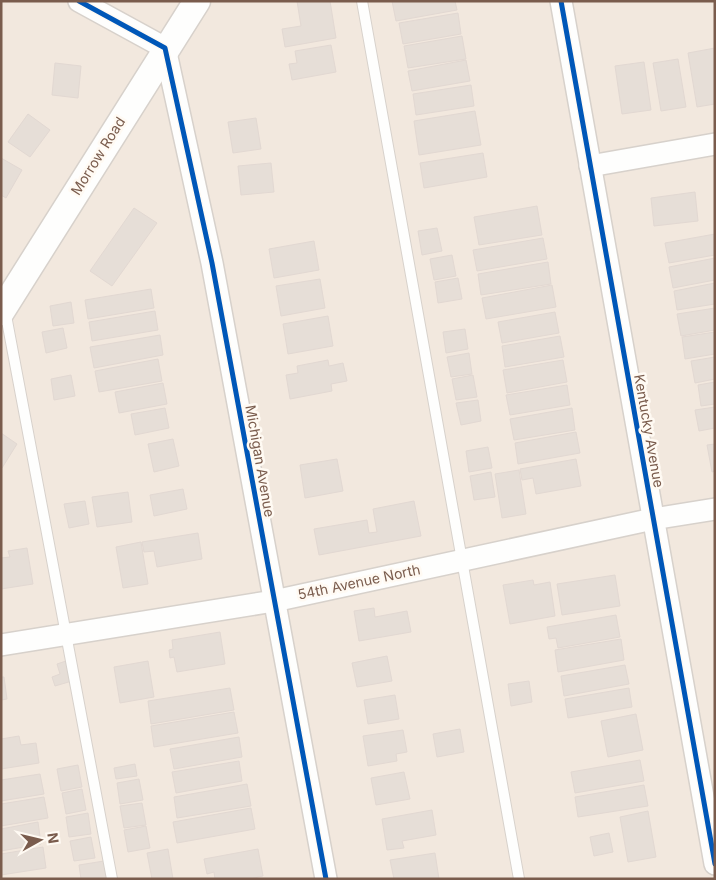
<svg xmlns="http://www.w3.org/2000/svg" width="716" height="880" font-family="Inter,sans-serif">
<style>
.residential{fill:#f2e8de}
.building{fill:#e6ded7;stroke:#e2d8d2}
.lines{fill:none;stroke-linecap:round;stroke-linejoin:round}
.service-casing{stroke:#d7d1cb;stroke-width:12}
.minor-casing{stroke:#d7d1cb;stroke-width:24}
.tertiary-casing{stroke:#d7d1cb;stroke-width:29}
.service{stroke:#fefefd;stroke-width:10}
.minor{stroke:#fefefd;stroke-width:21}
.tertiary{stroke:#fefefd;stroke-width:26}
.cycleway-casing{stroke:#fffaf3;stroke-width:8}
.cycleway{stroke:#0057b8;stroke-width:5}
.labels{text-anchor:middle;stroke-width:5;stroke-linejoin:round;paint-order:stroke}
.street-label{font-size:14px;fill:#7a5c4d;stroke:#fffaf3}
</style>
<rect width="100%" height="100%" fill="#f9f5f0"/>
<g class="residential">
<path d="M1,1H715V513L1,642Z"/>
<path d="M715,516V879H1V645Z"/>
</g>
<g class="building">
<path d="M297,1H330L336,38L285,47L282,29L301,26Z"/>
<path d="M392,1H455L457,10L396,21Z"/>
<path d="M458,13L461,34L403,44L399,23Z"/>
<path d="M462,36L466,59L408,68L404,46Z"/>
<path d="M331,45L336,72L292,80L289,64L297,63L295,51Z"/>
<path d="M715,48V104L697,107L688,53Z"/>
<path d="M678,59L686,107L661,111L653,63Z"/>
<path d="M466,60L470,81L412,91L408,71Z"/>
<path d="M644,62L651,110L622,114L615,66Z"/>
<path d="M55,63L81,66L78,98L52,95Z"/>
<path d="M471,85L474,106L416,115L413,94Z"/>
<path d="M475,111L481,145L419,155L414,121Z"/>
<path d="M28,114L50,130L30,157L8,142Z"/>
<path d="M256,118L261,149L233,153L228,122Z"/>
<path d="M483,153L487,177L424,188L420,163Z"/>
<path d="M1,158L22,170L6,198L1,195Z"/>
<path d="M271,163L274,192L241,195L238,166Z"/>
<path d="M695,192L698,221L654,226L651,198Z"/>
<path d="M537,206L542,235L479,245L474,217Z"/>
<path d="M134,208L157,223L112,286L90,271Z"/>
<path d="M437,228L442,251L422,255L418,231Z"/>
<path d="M715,234V255L669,263L665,243Z"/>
<path d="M543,238L547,259L477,271L473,250Z"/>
<path d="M314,241L319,270L274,278L269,249Z"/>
<path d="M452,255L456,276L434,280L430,259Z"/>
<path d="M715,258V280L673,288L669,267Z"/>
<path d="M548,262L551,284L481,295L478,274Z"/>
<path d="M458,278L462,299L438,303L435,282Z"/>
<path d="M320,279L325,308L281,316L276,286Z"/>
<path d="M715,283V304L677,310L674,291Z"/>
<path d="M552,285L556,307L486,319L482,298Z"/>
<path d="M151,289L154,308L88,319L85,300Z"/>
<path d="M71,302L74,323L53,326L50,306Z"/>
<path d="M715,308V330L681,336L677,314Z"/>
<path d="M155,311L158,330L92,341L89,322Z"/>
<path d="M555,312L559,333L502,343L498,322Z"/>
<path d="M328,316L333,346L288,354L283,324Z"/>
<path d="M63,328L67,348L46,353L42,332Z"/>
<path d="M465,329L468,349L446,353L443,332Z"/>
<path d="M715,332V354L685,359L682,337Z"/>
<path d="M160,335L163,355L94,368L90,347Z"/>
<path d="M560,336L564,357L505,367L502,346Z"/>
<path d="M469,353L472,374L451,377L447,357Z"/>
<path d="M715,357V379L695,383L691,361Z"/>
<path d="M158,359L162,381L99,392L95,371Z"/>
<path d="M328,360L329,366L343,363L347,381L331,384L332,391L290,399L286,375L298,373L297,366Z"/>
<path d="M563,360L567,382L507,393L503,370Z"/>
<path d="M71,375L75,396L54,400L51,379Z"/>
<path d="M473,375L477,397L456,400L452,379Z"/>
<path d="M715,382V404L701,406L698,385Z"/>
<path d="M163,383L167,404L119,413L115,392Z"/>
<path d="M567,385L570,405L510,415L506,395Z"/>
<path d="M478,400L481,421L461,425L456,403Z"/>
<path d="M715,407V428L699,431L695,410Z"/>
<path d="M165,408L169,428L135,435L131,414Z"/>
<path d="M572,408L575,430L514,440L510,419Z"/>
<path d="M576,432L580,453L518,464L515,443Z"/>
<path d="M1,433L17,444L2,468L1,467Z"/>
<path d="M173,439L179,466L154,472L148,444Z"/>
<path d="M715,444V471L712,472L707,445Z"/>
<path d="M488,447L492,468L469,472L466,451Z"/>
<path d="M337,459L343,491L305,498L300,465Z"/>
<path d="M576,459L581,486L536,494L533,478L522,480L520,469Z"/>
<path d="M519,470L526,514L502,518L495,474Z"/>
<path d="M491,472L495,497L474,500L470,476Z"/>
<path d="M183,489L187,509L154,516L150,495Z"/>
<path d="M128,492L132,522L97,527L92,497Z"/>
<path d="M85,501L89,524L69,528L64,504Z"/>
<path d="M414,501L421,536L319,555L314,529L367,520L369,533L377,532L373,509Z"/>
<path d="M198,533L202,559L157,567L154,551L144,552L142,542Z"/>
<path d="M141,542L148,584L123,588L116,547Z"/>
<path d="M27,548L33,584L1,589V558L10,557L8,551Z"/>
<path d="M615,575L620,606L562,615L557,584Z"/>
<path d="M533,580L534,585L550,582L555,616L510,624L503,585Z"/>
<path d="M374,608L375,617L407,611L411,632L359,641L354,611Z"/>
<path d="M616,615L620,637L558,648L556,638L549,639L547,627Z"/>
<path d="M220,632L225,664L177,672L174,657L170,658L169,650L173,649L172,640Z"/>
<path d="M621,639L624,660L558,672L555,650Z"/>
<path d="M387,656L392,681L357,687L352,663Z"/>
<path d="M66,661L72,681L55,686L52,677L60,674L57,664Z"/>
<path d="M148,661L154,697L120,703L114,667Z"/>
<path d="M625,665L629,684L564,696L561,676Z"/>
<path d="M1,677H4L7,699L1,700Z"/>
<path d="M529,681L532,702L511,706L508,684Z"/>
<path d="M230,688L234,710L151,724L148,701Z"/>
<path d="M629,688L632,707L568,718L565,699Z"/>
<path d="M395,695L399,719L368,724L364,700Z"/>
<path d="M234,712L238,733L154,747L151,726Z"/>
<path d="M636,714L643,750L608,757L601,721Z"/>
<path d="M460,729L464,752L437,757L433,734Z"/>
<path d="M403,730L407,752L396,754L397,761L368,766L363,736Z"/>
<path d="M19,736L21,745L36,743L39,763L1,769V739Z"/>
<path d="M239,737L242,757L174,769L170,749Z"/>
<path d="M640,760L644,781L575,793L571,772Z"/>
<path d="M239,761L242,781L176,793L172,772Z"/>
<path d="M135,764L137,776L116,779L114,768Z"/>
<path d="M78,765L82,787L61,791L57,769Z"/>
<path d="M404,772L410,799L376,805L371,778Z"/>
<path d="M40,774L44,794L1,801V780Z"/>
<path d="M139,779L143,800L120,804L117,783Z"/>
<path d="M247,784L251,806L177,818L174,797Z"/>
<path d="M644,785L648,806L578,817L575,797Z"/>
<path d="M82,789L86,810L66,814L62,793Z"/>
<path d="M44,797L48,818L1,826V804Z"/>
<path d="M142,803L146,825L124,828L120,806Z"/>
<path d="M251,808L255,829L177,843L173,822Z"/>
<path d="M432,810L436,835L402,841L404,848L387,850L382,819Z"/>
<path d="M648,811L656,857L628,862L620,817Z"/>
<path d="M88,813L91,834L69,837L66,817Z"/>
<path d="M38,822L41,844L1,851V829Z"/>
<path d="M146,826L150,848L128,852L124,830Z"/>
<path d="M609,833L613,852L594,856L590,837Z"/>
<path d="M91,837L95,858L74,861L70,841Z"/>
<path d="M43,847L46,868L1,875V854Z"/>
<path d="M168,849L173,879H152L147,853Z"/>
<path d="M258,849L263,876L250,879H215L214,872L207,874L204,859Z"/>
<path d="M435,853L439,879H394L390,860Z"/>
<path d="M104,861L107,879H81L79,865Z"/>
</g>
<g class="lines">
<defs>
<g id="service">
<path d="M362,1L519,879"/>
<path d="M5,310L112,879"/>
</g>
<g id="minor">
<path d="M79,1L165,48L212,263L326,879"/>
<path d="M561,1L715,864"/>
<path d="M590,166L715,144"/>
<path d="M1,645L274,601L653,519L715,509"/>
</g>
<path id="tertiary" d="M1,312L197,1"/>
</defs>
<use href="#service" class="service-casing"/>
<use href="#minor" class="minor-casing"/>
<use href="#tertiary" class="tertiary-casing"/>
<use href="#service" class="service"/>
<use href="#minor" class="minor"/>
<use href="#tertiary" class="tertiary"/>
<defs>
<g id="cycleway">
<path d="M79,1L165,48L212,263L326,879"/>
<path d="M561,1L715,864"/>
</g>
</defs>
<use href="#cycleway" class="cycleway-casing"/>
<use href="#cycleway" class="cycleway"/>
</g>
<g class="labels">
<g class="street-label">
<text transform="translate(98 156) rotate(-58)" y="5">Morrow Road</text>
<text transform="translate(649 431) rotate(80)" y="5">Kentucky Avenue</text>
<text transform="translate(260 461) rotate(80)" y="5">Michigan Avenue</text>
<text transform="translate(359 582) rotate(-12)" y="5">54th Avenue North</text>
</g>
</g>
<rect width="716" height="880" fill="none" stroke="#7a5c4d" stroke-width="5"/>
<g transform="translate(40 840) rotate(82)" stroke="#fffaf3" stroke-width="4" paint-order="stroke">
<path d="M0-4L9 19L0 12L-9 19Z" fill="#7a5c4d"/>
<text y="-8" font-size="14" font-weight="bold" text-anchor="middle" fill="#7a5c4d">N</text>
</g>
</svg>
